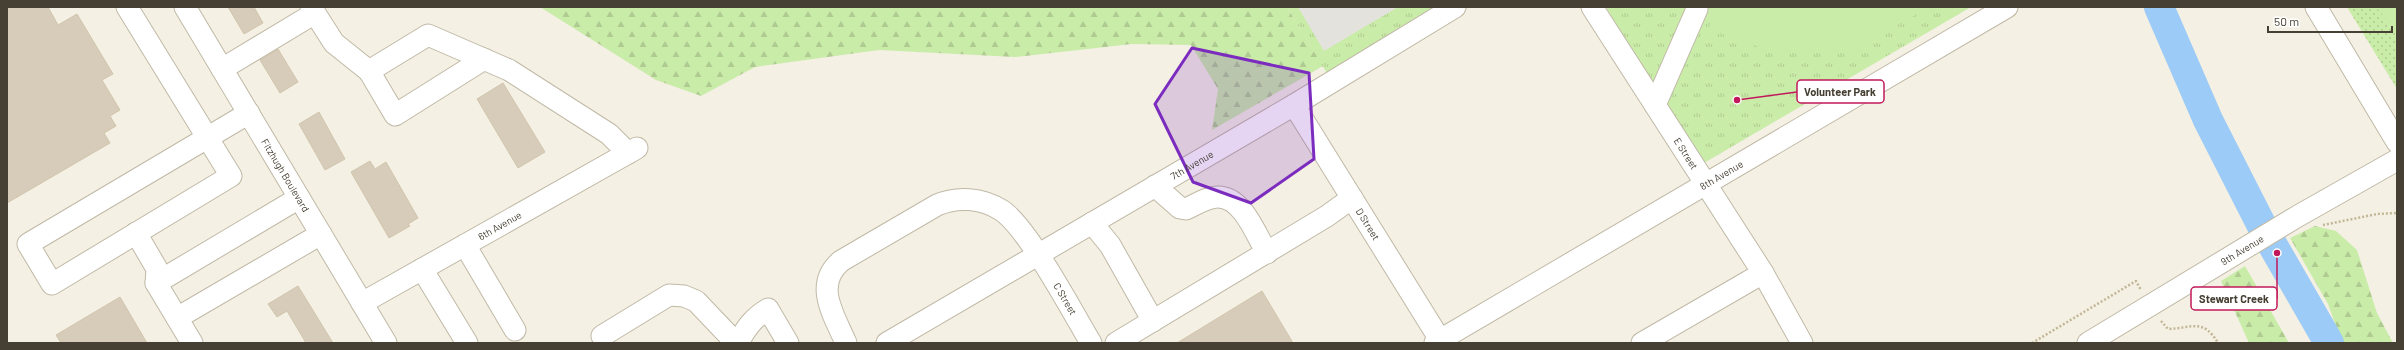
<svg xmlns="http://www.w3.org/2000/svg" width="2404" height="350" font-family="Barlow,sans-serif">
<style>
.grass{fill:url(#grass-dots)}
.forest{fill:url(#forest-firs)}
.park{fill:url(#park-tufts)}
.pitch{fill:#caeca9}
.parking{fill:#e4e2dd}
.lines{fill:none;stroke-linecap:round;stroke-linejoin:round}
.river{stroke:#9bcbf6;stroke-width:30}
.building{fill:#d6ccb9;stroke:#d1c5ac}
.minor-casing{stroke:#c0b9a6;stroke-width:23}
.path{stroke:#c3b696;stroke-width:2.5;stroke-dasharray:2 2;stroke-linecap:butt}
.minor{stroke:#fff;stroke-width:21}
.marked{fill:#7b2cbf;fill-opacity:0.2;stroke:#7b2cbf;stroke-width:3;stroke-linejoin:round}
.labels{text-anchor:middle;stroke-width:3;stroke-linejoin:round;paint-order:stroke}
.street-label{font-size:10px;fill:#464034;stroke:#fff}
.leader{fill:none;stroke:#c2185b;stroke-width:1.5}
.callout-dot{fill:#c2185b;stroke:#fff;stroke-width:1.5}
.callout{fill:#fff;stroke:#c2185b;stroke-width:1.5}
.callout-label{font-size:11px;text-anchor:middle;font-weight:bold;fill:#464034}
</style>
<defs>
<pattern id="grass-dots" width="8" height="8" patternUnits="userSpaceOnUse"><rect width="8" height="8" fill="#caeca9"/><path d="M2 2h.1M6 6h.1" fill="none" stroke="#afcb92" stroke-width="1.8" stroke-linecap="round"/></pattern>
<pattern id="forest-firs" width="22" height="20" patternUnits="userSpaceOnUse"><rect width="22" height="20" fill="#caeca9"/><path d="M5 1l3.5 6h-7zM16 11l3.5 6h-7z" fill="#afcb92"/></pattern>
<pattern id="park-tufts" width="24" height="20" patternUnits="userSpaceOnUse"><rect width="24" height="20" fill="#caeca9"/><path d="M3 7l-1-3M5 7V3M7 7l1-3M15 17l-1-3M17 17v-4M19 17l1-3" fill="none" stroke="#afcb92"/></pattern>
</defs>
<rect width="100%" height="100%" fill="#f4f0e4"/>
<path class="grass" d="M2347,7H2397V89Z"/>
<g class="forest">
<path d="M540,7H1287L1323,66L1212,130L1218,89L1191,45L1132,44L1015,57L879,50L755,67L701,96L656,80Z"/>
<path d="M2315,226L2336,231L2357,250L2377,313L2393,343H2342L2328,304L2290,238Z"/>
<path d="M2245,266L2289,343H2249L2221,281Z"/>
</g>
<g class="park">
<path d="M1287,7H1464L1334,85Z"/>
<path d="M1606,7H1971L1704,163L1690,147Z"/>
</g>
<g class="pitch">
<path d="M1717,7H1930L1855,48L1828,53H1802L1762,48L1708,29Z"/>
<path d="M2376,7H2397V32Z"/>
</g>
<path class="parking" d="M1298,7H1398L1324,51Z"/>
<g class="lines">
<path class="river" d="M2159,7L2208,120L2264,230L2329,343"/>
</g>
<g class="building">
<path d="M7,7H48L58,25L77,14L113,74L102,80L120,110L110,116L116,126L104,133L110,143L7,203Z"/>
<path d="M228,7H254L263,23L244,34Z"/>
<path d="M278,49L298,82L280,93L260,60Z"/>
<path d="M503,83L545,152L518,168L477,99Z"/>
<path d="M319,112L345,159L325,170L299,124Z"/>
<path d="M370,161L375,169L386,162L418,218L408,224L410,226L389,238L351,172Z"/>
<path d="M298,286L333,343H306L287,311L277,317L268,304Z"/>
<path d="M1262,291L1293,343H1177Z"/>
<path d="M120,297L147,343H61L56,335Z"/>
</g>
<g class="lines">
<defs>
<g id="minor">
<path d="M127,7L231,176L52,284L28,244L249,113"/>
<path id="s1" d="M185,7L386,343"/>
<path d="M311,7L334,43L369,71L428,35L509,70L609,134L628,153"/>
<path id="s2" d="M1592,7L1763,273L1802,343"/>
<path d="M2316,7L2397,142"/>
<path d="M222,69L315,13"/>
<path d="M369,71L395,115L484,59"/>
<path id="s3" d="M1294,105L1442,343"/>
<path d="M1655,105L1697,9"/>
<path d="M1155,186L1180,208L1186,209C1195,205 1207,197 1218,197C1243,197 1256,235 1267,253"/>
<path d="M1092,223L1110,245L1153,321"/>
<path d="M136,233L157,269L156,283L192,343"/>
<path d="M465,245L515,330"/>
<path d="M422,269L467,343"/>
<path d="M156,283L299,198"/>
<path id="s4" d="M362,303L637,148"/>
<path d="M177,318L321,234"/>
<path d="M602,336L669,295L684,296L696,301L736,343"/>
<path d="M738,343C746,328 753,318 768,309L788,343"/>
<path id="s5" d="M846,343C834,315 813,285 841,261L937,205C957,196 982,198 1001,210C1027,226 1073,313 1091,343"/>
<path id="s6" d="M887,343L1294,105L1455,7"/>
<path d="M1116,343L1327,216L1352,198"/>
<path id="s7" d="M1435,343L2007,7"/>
<path d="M1642,343L1763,273"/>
<path id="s8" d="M2088,343L2298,216L2397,160"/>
</g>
</defs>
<use href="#minor" class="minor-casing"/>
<g class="path">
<path d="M2323,225L2377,214L2397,213"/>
<path d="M2161,321L2168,329C2193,328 2203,318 2218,343"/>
<path d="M2032,343L2136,281L2141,290"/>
</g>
<use href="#minor" class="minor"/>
</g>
<path class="marked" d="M1192,48L1309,73L1314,159L1251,203L1193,182L1155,104Z"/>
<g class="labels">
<g class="street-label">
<text dy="4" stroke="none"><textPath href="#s2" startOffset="174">E Street</textPath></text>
<text dy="4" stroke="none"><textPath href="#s6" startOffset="353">7th Avenue</textPath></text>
<text dy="4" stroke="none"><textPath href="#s1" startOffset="196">Fitzhugh Boulevard</textPath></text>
<text dy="4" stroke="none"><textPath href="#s7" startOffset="332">8th Avenue</textPath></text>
<text dy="4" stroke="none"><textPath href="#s3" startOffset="140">D Street</textPath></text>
<text dy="4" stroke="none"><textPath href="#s4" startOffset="158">6th Avenue</textPath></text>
<text dy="4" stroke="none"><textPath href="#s8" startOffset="180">9th Avenue</textPath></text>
<text dy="4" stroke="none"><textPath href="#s5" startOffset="378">C Street</textPath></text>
</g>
</g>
<path class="leader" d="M1737 100L1797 92M2277 253L2277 299"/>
<g class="callout-dot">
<circle cx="1737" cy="100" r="4"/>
<circle cx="2277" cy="253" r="4"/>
</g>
<g class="callout">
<rect x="1797" y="80" width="87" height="23" rx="4"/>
<rect x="2191" y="287" width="86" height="23" rx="4"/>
</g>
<g class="callout-label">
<text x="1840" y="96">Volunteer Park</text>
<text x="2234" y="303">Stewart Creek</text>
</g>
<rect width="2404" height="350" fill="none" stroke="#464034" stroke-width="16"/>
<path d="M2268 26v6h124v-6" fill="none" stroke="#464034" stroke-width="2"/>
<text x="2274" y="26" font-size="12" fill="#464034" stroke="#ffffff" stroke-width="3" paint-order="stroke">50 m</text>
</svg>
